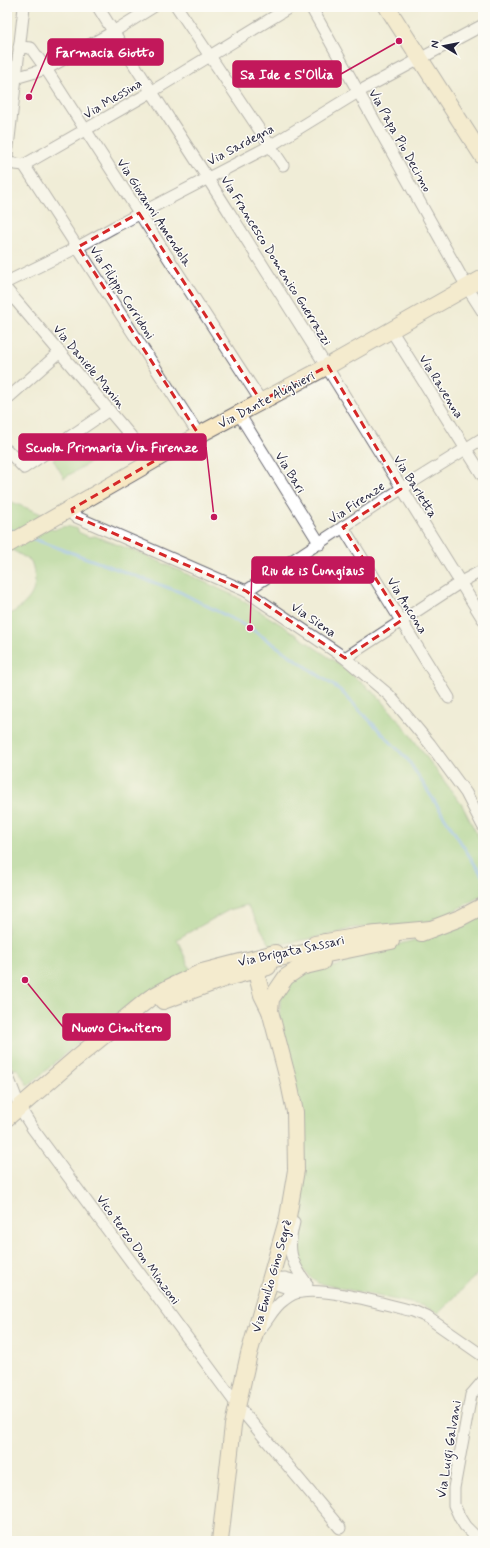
<svg xmlns="http://www.w3.org/2000/svg" width="490" height="1548" font-family="Mynerve,sans-serif">
<style>
.green{fill:#96cd7f;stroke:#5c785d}
.lines{fill:none;stroke-linecap:round;stroke-linejoin:round}
.stream{stroke:#79b2e9;stroke-width:3}
.street-casing{stroke:#6a6972;stroke-width:13}
.secondary-casing{stroke:#6a6972;stroke-width:18}
.street{stroke:#fff;stroke-width:11}
.secondary{stroke:#f8e8c3;stroke-width:16}
.marked{fill:none;stroke:#d62828;stroke-width:3;stroke-dasharray:8 5;stroke-linejoin:round}
.labels{text-anchor:middle;stroke-width:3;stroke-linejoin:round;paint-order:stroke}
.street-label{font-size:13px;fill:#22223b;stroke:#fdfcf7}
.leader{fill:none;stroke:#c2185b;stroke-width:1.5}
.callout-dot{fill:#c2185b;stroke:#fdfcf7;stroke-width:1.5}
.callout{fill:#c2185b;stroke:#c2185b;stroke-width:1.5}
.callout-label{font-size:14px;text-anchor:middle;font-weight:bold;fill:#fff}
</style>
<rect width="100%" height="100%" fill="#fdfcf7"/>
<filter id="ink" filterUnits="userSpaceOnUse"><feTurbulence type="fractalNoise" baseFrequency=".025" numOctaves="2"/><feDisplacementMap in="SourceGraphic" scale="8" xChannelSelector="R" yChannelSelector="G"/><feConvolveMatrix kernelMatrix="1 2 1 2 8 2 1 2 1" color-interpolation-filters="sRGB"/></filter>
<filter id="wash" filterUnits="userSpaceOnUse"><feTurbulence type="fractalNoise" baseFrequency=".012" numOctaves="4" result="noise"/><feDisplacementMap in="SourceGraphic" scale="16" xChannelSelector="R" yChannelSelector="G"/><feGaussianBlur stdDeviation="0.9" result="paint"/><feColorMatrix in="noise" values="0 0 0 0 0 0 0 0 0 0 0 0 0 0 0 0 0 1.4 0 .05"/><feComposite in="paint" operator="in"/></filter>
<g filter="url(#wash)">
<rect width="100%" height="100%" fill="#f0edd7"/>
<g class="green">
<path d="M82,441L94,460L64,478L53,459Z"/>
<path d="M7,500L44,515L31,522L54,530C64,525 68,526 78,529V532L89,537L95,536L145,555L235,596L285,627L340,665L379,697L405,728L462,805L483,846V900L481,896L447,915L422,924L353,928L335,934L271,946L247,905L229,910L177,939L191,971L144,994L117,1014L118,1016L85,1041L81,1040L28,1086L18,1069H13L7,1051V616C31,602 41,589 31,561L7,547Z"/>
<path d="M483,915V1268L439,1313L424,1306L317,1283L301,1268L295,1243L301,1206L302,1174L278,1017L280,1016V1000L287,984L304,973L341,965L361,954L449,931Z"/>
</g>
<g class="lines">
<g class="stream">
<path d="M7,528L18,533"/>
<path d="M31,538L180,592L250,628L340,690L408,760L483,877"/>
</g>
</g>
</g>
<g filter="url(#ink)">
<g class="lines">
<defs>
<g id="street">
<path d="M98,7C141,77 187,145 231,215C316,349 400,484 483,619"/>
<path d="M177,7L283,165"/>
<path d="M311,7L467,287L483,312"/>
<path d="M19,47L31,48L46,69L261,401"/>
<path d="M15,78L46,69L113,32L153,7"/>
<path d="M7,156L24,7"/>
<path d="M7,163L24,165L29,162L151,92L290,7"/>
<path d="M24,165L199,435"/>
<path d="M7,282L78,247L114,227L270,146L358,92L483,25"/>
<path d="M7,290L152,461"/>
<path d="M391,330L483,476"/>
<path d="M7,399L60,352"/>
<path d="M239,414L320,544"/>
<path d="M7,450L24,468L109,410"/>
<path d="M72,509L74,516L246,591L345,658L389,695L430,744L466,793L483,826"/>
<path d="M343,527L449,698"/>
<path d="M246,591L398,491L483,438"/>
<path d="M345,658L461,582L483,570"/>
<path d="M7,1074L20,1108L33,1129L237,1405L340,1528"/>
<path d="M294,1222C287,1249 290,1261 306,1283"/>
<path d="M271,1279L285,1278L307,1284"/>
<path d="M271,1279L279,1285L300,1292"/>
<path d="M257,1332C268,1322 272,1308 284,1300C289,1296 295,1292 301,1292C330,1288 384,1304 413,1311L427,1317L483,1356"/>
<path d="M480,1541L465,1526L460,1518L454,1505V1488L471,1395L483,1381"/>
</g>
<g id="secondary">
<path d="M387,7L483,157"/>
<path d="M7,545L191,439L328,366L483,278"/>
<path d="M421,933L460,918L483,906"/>
<path d="M315,944L366,935L431,929"/>
<path d="M308,958L391,941"/>
<path d="M163,1001L226,978L268,967"/>
<path d="M270,1011L271,999L286,977L301,967L322,962"/>
<path d="M7,1118L75,1059L150,998L170,987L202,972L275,953"/>
<path d="M220,1541L233,1425L249,1354L288,1217L296,1170L295,1112L289,1083L270,1011L262,995L258,980V975L265,961L318,950L325,942"/>
</g>
</defs>
<use href="#street" class="street-casing"/>
<use href="#secondary" class="secondary-casing"/>
<use href="#street" class="street"/>
<use href="#secondary" class="secondary"/>
</g>
</g>
<path d="M0 0H490V1548H0ZM139,213L261,401L328,366L401,489L343,527L402,620L345,658L246,591L74,516L72,509L199,435L78,247Z" fill="#f0edd7" fill-opacity=".55" fill-rule="evenodd"/>
<path class="marked" d="M139,213L261,401L328,366L401,489L343,527L402,620L345,658L246,591L74,516L72,509L199,435L78,247Z"/>
<g class="labels">
<g class="street-label">
<text transform="translate(112 98) rotate(-31)" y="5">Via Messina</text>
<text transform="translate(401 140) rotate(61)" y="5">Via Papa Pio Decimo</text>
<text transform="translate(240 144) rotate(-28)" y="5">Via Sardegna</text>
<text transform="translate(155 212) rotate(57)" y="5">Via Giovanni Amendola</text>
<text transform="translate(277 260) rotate(58)" y="5">Via Francesco Domenico Guerrazzi</text>
<text transform="translate(123 292) rotate(57)" y="5">Via Filippo Corridoni</text>
<text transform="translate(90 366) rotate(50)" y="5">Via Daniele Manin</text>
<text transform="translate(442 386) rotate(58)" y="5">Via Ravenna</text>
<text transform="translate(266 399) rotate(-28)" y="5">Via Dante Alighieri</text>
<text transform="translate(291 472) rotate(58)" y="5">Via Bari</text>
<text transform="translate(416 486) rotate(58)" y="5">Via Barletta</text>
<text transform="translate(356 502) rotate(-34)" y="5">Via Firenze</text>
<text transform="translate(408 605) rotate(58)" y="5">Via Ancona</text>
<text transform="translate(314 619) rotate(34)" y="5">Via Siena</text>
<text transform="translate(291 950) rotate(-12)" y="5">Via Brigata Sassari</text>
<text transform="translate(139 1249) rotate(54)" y="5">Vico terzo Don Minzoni</text>
<text transform="translate(271 1276) rotate(-74)" y="5">Via Emilio Gino Segrè</text>
<text transform="translate(448 1449) rotate(-81)" y="5">Via Luigi Galvani</text>
</g>
</g>
<path class="leader" d="M29 97L48 52M399 41L341 74M214 517L206 447M250 628L252 570M25 980L63 1027"/>
<g class="callout-dot">
<circle cx="29" cy="97" r="4"/>
<circle cx="399" cy="41" r="4"/>
<circle cx="214" cy="517" r="4"/>
<circle cx="250" cy="628" r="4"/>
<circle cx="25" cy="980" r="4"/>
</g>
<g class="callout">
<rect x="48" y="39" width="115" height="26" rx="4"/>
<rect x="233" y="61" width="108" height="26" rx="4"/>
<rect x="19" y="434" width="187" height="26" rx="4"/>
<rect x="252" y="557" width="122" height="26" rx="4"/>
<rect x="63" y="1014" width="107" height="26" rx="4"/>
</g>
<g class="callout-label">
<text x="105" y="57">Farmacia Giotto</text>
<text x="287" y="79">Sa Ide e S'Ollia</text>
<text x="112" y="452">Scuola Primaria Via Firenze</text>
<text x="313" y="575">Riu de is Cungiaus</text>
<text x="117" y="1032">Nuovo Cimitero</text>
</g>
<rect width="490" height="1548" fill="none" stroke="#fdfcf7" stroke-width="24"/>
<g transform="translate(444 46) rotate(280)" stroke="#fdfcf7" stroke-width="3" paint-order="stroke">
<path d="M0-3L7 15L0 10L-7 15Z" fill="#22223b"/>
<text y="-6" font-size="11" font-weight="bold" text-anchor="middle" fill="#22223b">N</text>
</g>
</svg>
